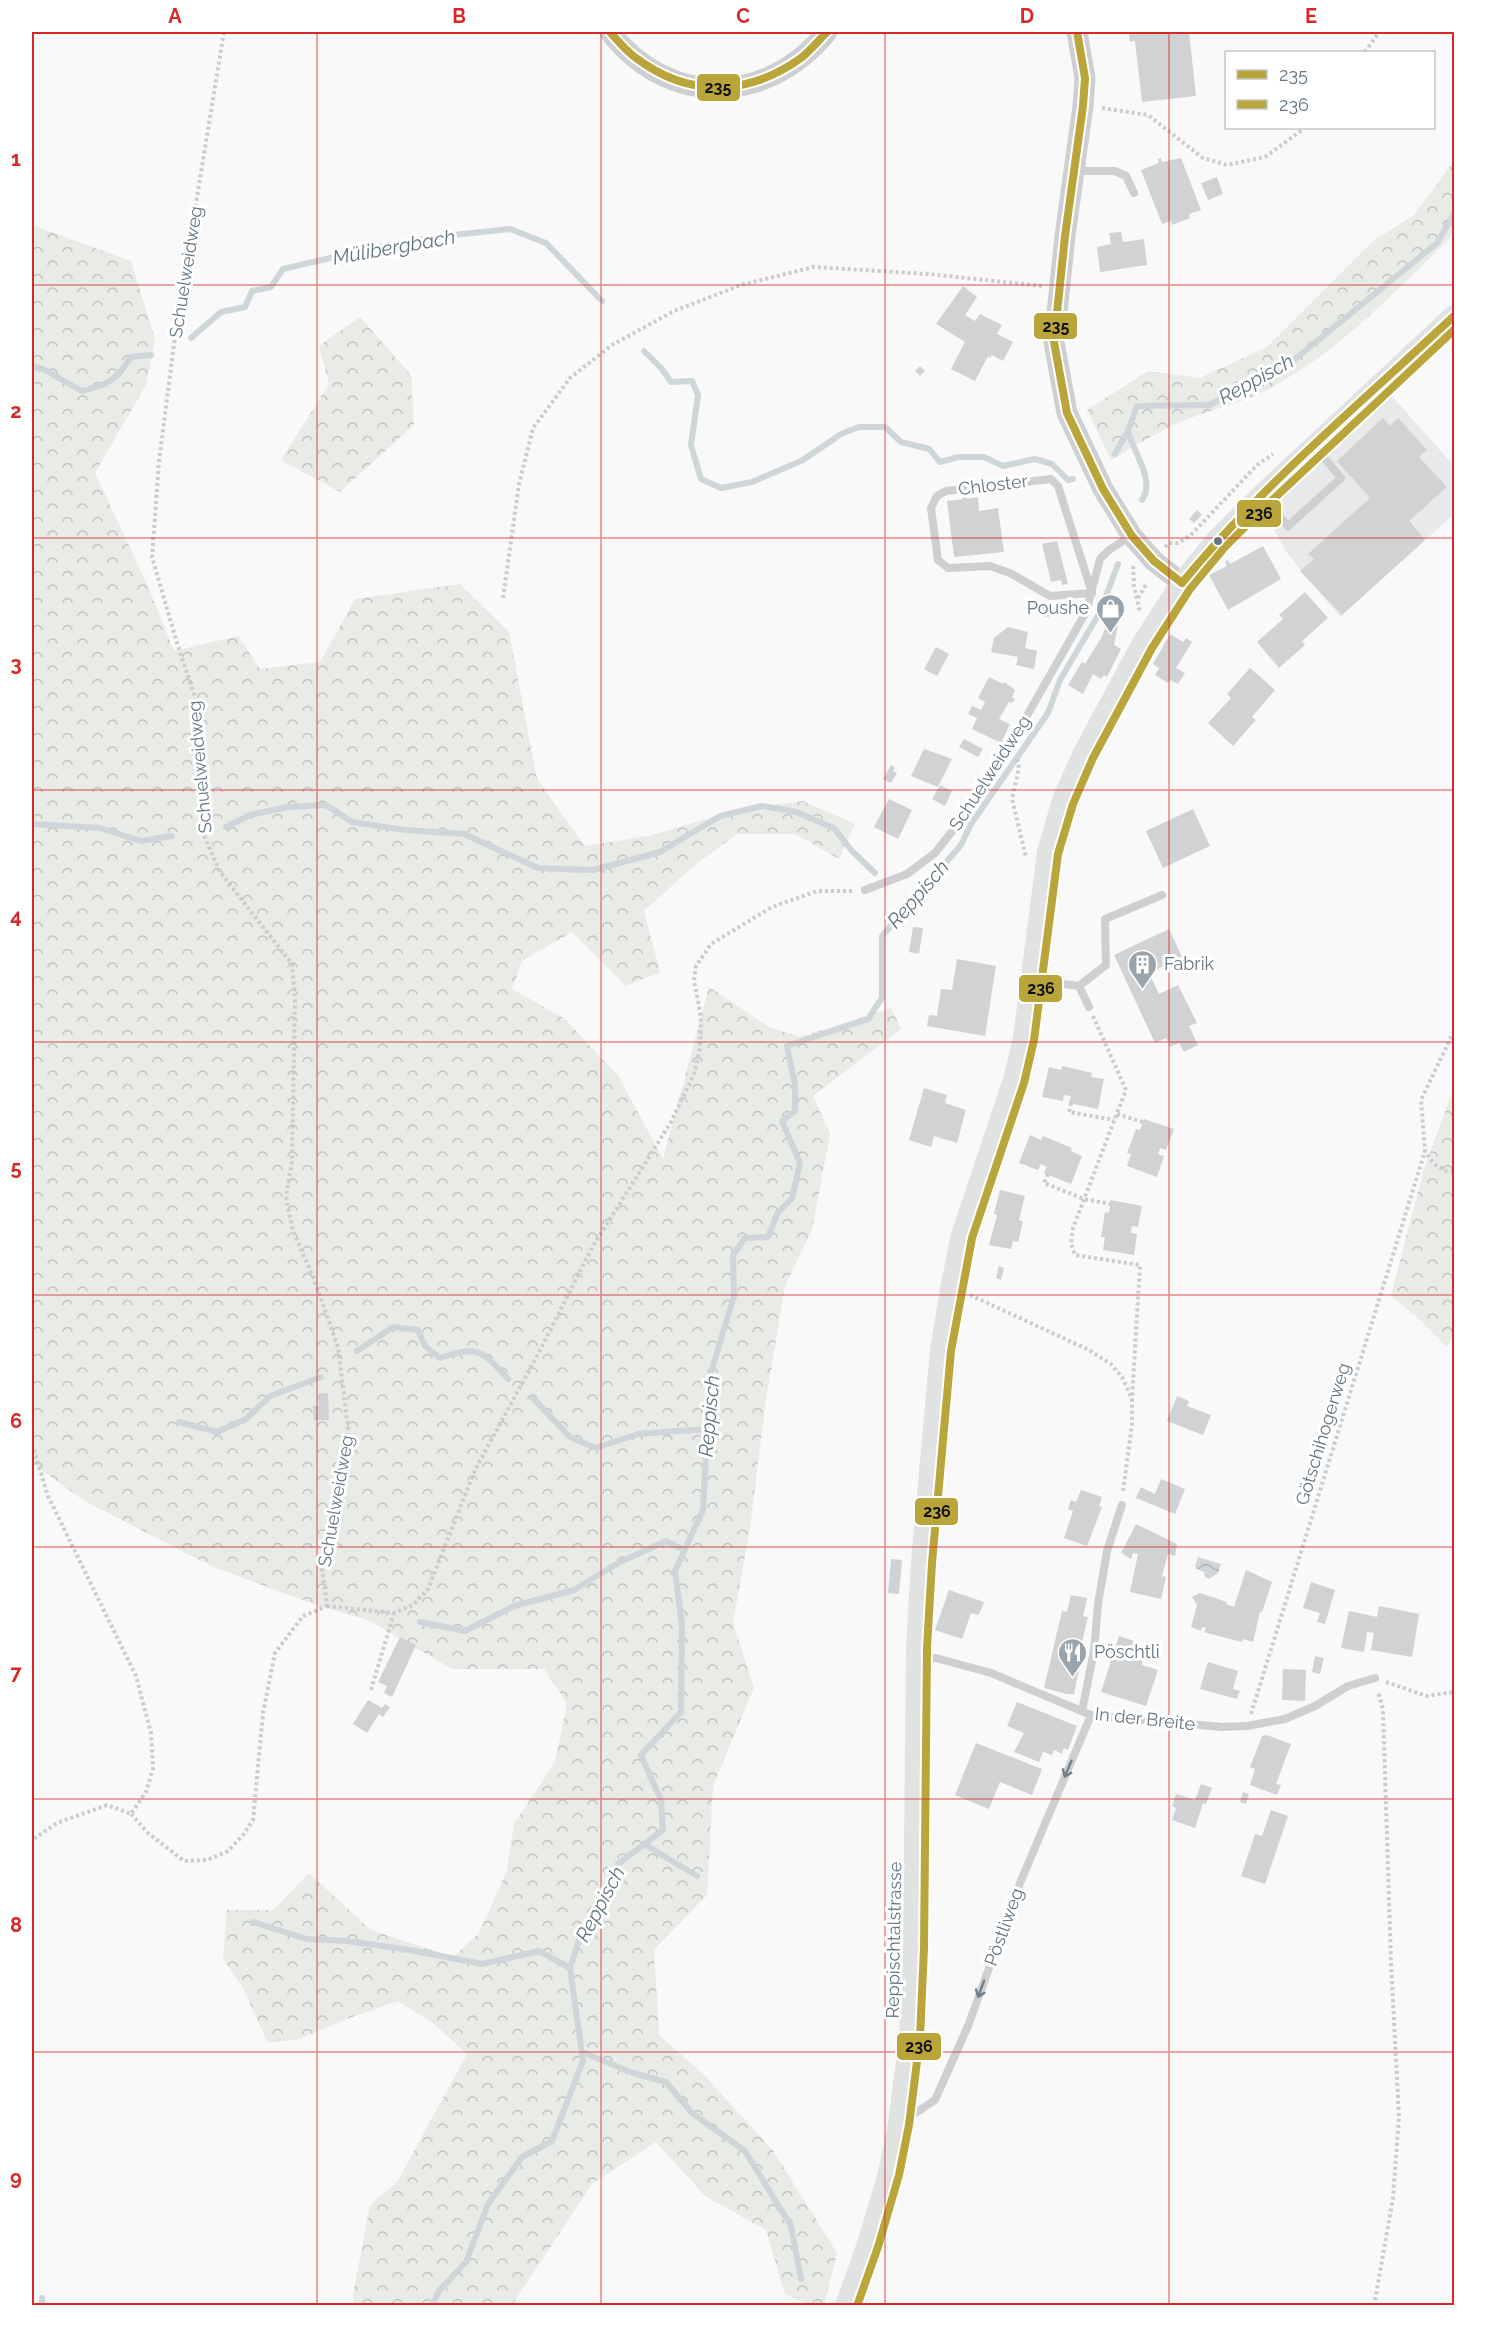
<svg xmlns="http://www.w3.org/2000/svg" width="1486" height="2337" font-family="Raleway,sans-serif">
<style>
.built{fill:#e8e9e9}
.forest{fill:url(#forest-crowns)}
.water{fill:url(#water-waves)}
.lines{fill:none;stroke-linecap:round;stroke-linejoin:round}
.stream{stroke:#ced6d9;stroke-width:6}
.building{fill:#d0d2d3}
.path{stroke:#cbcccd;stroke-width:4;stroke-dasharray:3 3;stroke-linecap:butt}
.service{stroke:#cecfd0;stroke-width:8}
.tertiary{stroke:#cecfd0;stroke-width:21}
.secondary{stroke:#e1e2e2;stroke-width:22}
.bus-1-casing{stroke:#fff;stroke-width:12}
.bus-2-casing{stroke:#fff;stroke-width:12}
.bus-1{stroke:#baa53b;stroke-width:8}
.bus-2{stroke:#baa53b;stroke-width:8}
.oneway{stroke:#707f8b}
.grid{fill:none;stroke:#d62828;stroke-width:1.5;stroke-opacity:0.55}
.bus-dot{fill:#657683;stroke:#fff;stroke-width:2}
.labels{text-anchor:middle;stroke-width:6;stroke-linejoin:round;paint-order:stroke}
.street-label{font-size:18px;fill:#657683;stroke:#fff}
.poi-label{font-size:18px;fill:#657683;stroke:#fff;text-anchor:start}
.water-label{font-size:20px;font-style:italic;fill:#60757c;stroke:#fff}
.line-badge{stroke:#fff;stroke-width:2}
.pale-badge-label{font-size:16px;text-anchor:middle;font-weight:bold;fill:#111}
.neatline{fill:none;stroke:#d62828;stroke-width:2}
.grid-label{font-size:20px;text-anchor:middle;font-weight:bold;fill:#d62828}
</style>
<defs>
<pattern id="forest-crowns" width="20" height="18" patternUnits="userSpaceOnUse" patternTransform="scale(1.5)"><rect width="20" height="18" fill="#e8ebe6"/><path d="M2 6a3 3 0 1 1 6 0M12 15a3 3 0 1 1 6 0" fill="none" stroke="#c0c3c0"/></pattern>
<pattern id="water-waves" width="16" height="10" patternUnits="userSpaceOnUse" patternTransform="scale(1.5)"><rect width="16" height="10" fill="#ced6d9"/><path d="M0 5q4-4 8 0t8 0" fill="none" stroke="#abb2b5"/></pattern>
</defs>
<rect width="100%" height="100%" fill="#f9f9f9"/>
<path class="built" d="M1391,395L1454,466V514L1340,617L1287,553L1264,511Z"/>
<g class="forest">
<path d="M1454,161V234C1397,290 1341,350 1269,389C1244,402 1214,409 1188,419C1161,430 1136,445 1111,460L1087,410L1148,371L1200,378L1267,347L1373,241L1414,215Z"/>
<path d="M32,225L131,261L155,339L146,385L95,473L147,584L174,651L238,636L260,669L320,662L355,599L460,584L509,632L537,779L585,846L649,836L737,810L803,801L855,824L839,859L795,834H737L696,864L644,911L660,972L626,986L572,932L522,961L512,989L565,1019L619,1077L663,1159L709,987L769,1027L800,1037L891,1008L901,1029L813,1096L830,1134L812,1230L785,1286L765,1406L750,1528L733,1623L754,1688L713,1786L707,1895L654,1950L659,2035L703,2074L772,2149L837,2253L824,2305H809L785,2294L766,2230L705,2196L656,2142L592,2184L512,2305H355L353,2295L370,2205L397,2182L467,2054L433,2023L398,2001L352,2017L299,2039L268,2043L242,1986L223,1959L227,1910H273L309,1873L371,1930L453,1957L479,1933L507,1871L514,1824L555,1762L567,1703L544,1669H452L368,1620L313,1604L211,1566L83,1500L32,1463Z"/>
<path d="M360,317L411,375L414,425L340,492L281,460L329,384L319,346Z"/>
<path d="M1454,1087V1334L1447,1347L1416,1316L1391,1296L1423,1172Z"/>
</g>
<path class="water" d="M1198,1557L1221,1564L1218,1573L1209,1579L1205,1577L1204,1572L1197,1569L1195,1566Z"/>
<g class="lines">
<g class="stream">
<path d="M191,338L221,312L245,307L252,291L271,287L283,269L373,248L435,237L510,229L546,243L602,301"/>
<path d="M644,351L662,369L671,382L692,381L698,395L691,445L701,479L721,488L752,482L803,460L841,434L859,427H885L901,442L929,449L940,462L958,457H984L1003,466L1035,459L1052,464L1068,480L1073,479"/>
<path d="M32,366L43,369L82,391C110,384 115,381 131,357L151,355"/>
<path d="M1115,454L1128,431"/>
<path d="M1142,500C1156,480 1133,452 1128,431L1137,406L1209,405L1289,364L1437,243L1454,214"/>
<path d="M32,824L100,828L141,841L172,836"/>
<path d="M226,827L250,815L288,807L326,805L352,822L405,830L464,834L538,868L593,870L660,852L720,816L762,806L796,812L834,828L852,851L875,873"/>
<path d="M357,1351L393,1327L418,1330L425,1346L440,1358C479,1345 481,1350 508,1379"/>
<path d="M533,1398L570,1437L596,1448L638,1434L707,1429"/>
<path d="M179,1422L217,1432L246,1419L270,1396L321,1377"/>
<path d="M420,1622L465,1631L514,1606L574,1590L618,1563L666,1541L684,1550"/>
<path d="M644,1844L697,1876"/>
<path d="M253,1922L307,1939L347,1941L410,1950L482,1964L539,1951L570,1968"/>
<path d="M582,2052L633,2073L666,2082L692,2113L745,2151L791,2226L801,2279"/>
<path d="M42,2306V2298"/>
<path d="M432,2306L439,2291L466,2262L488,2204L522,2157L552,2141L583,2061L570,1968L581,1934L618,1864L663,1830L661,1800L641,1755L681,1712L682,1624L675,1571L703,1510L710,1376L734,1296L733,1255L745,1238L768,1237L777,1214L792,1198L800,1163L782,1121L795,1111V1085L787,1046L868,1019L882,998V936L961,845L971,824L1048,713L1060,680L1100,612L1118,564"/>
</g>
</g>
<g class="building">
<path d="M1129,32H1189L1196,96L1142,102L1135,41L1130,42Z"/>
<path d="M1161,158L1162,162L1181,158L1201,210L1189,214L1190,218L1172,225L1171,221L1162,224L1141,170L1159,163L1158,159Z"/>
<path d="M1217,177L1223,194L1208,200L1201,183Z"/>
<path d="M1121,232L1123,242L1144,239L1147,265L1100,272L1097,247L1111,244L1109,233Z"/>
<path d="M963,286L977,297L965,315L975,321L980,314L1002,325L997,334L1013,342L1003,361L992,355L990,358L988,356L975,381L951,369L965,342L936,324Z"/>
<path d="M920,366L925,371L920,376L915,371Z"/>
<path d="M1383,418L1390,426L1398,418L1427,450L1419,457L1447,487L1409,521L1425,540L1342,615L1300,571L1314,559L1308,554L1370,498L1337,461Z"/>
<path d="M967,495V499L978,497L979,511L998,508L1004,552L954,557L947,501L963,499V496Z"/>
<path d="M1197,510L1202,515L1194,523L1189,519Z"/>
<path d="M1057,541L1068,584L1062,585L1061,580L1051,582L1042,544Z"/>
<path d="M1263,546L1281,579L1228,610L1209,575L1227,566L1225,562L1228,560L1230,564Z"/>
<path d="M1305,592L1328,618L1302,641L1305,645L1279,668L1257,642L1283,619L1279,615Z"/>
<path d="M1064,607V616L1041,617V608Z"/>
<path d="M1108,622L1118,625L1114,645L1121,649L1107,677L1104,675L1101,679L1093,674L1083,694L1068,685L1082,662L1085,664L1101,638Z"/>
<path d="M1008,627L1028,632L1025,648L1037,651L1034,669L1016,665L1018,657L991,652L994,638Z"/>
<path d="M1170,634L1183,642L1186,638L1192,642L1176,668L1185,673L1178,684L1170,680L1168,683L1155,675L1159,668L1153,664Z"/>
<path d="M936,647L949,654L937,676L924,669Z"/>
<path d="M1250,668L1275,690L1252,717L1256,720L1233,746L1208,723L1231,698L1227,694Z"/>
<path d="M989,677L1003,684L1004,682L1015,690L1012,697L1015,699L1012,703L1009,702L999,719L1010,724L1001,743L972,729L977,718L968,714L972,706L981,710L985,702L978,698Z"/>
<path d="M964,739L983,749L978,757L959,747Z"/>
<path d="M924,749L952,759L938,787L911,776Z"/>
<path d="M891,765L895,768L893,771L897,773L891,783L883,779Z"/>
<path d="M940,785L952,791L945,806L932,799Z"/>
<path d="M889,799L912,810L898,839L874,827Z"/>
<path d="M1193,809L1210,846L1163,868L1146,831Z"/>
<path d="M913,927L923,928L919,954L909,952Z"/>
<path d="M1169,929L1182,957L1149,973L1159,994L1178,985L1197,1023L1189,1026L1198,1045L1184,1052L1179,1043L1170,1047L1166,1038L1155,1043L1114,955Z"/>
<path d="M957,959L996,966L985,1036L927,1026L929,1015L937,1016L941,989L952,990Z"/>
<path d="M1062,1066L1092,1073L1091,1077L1104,1079L1098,1109L1069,1103L1071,1096L1064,1095L1063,1101L1042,1097L1049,1067L1061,1070Z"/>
<path d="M924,1088L947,1095L945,1103L966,1110L957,1143L934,1136L931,1147L909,1140Z"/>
<path d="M1144,1119L1174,1129L1166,1150L1160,1148L1158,1154L1164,1156L1157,1177L1127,1166L1131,1154L1127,1153L1136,1129L1140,1130Z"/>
<path d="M1030,1135L1041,1140L1043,1136L1072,1148L1071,1151L1082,1156L1071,1184L1044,1173L1047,1167L1041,1164L1038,1170L1019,1163Z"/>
<path d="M1000,1190L1025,1196L1019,1220L1023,1222L1018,1242L1013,1241L1011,1249L989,1245L997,1215L994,1214Z"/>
<path d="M1111,1200L1142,1206L1138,1227L1132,1226L1131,1233L1137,1234L1134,1255L1103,1250L1105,1237H1101L1105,1212L1109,1213Z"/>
<path d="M999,1266L1004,1268L1001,1280L996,1278Z"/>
<path d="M328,1393L329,1420H314L313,1406H319L318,1394Z"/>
<path d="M1177,1396L1189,1401L1187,1406L1211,1415L1203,1435L1167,1421Z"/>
<path d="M1161,1479L1185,1489L1175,1514L1136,1498L1141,1487L1155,1494Z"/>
<path d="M1081,1490L1102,1497L1099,1506L1102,1507L1087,1546L1064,1538L1073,1511L1068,1509L1071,1500L1076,1502Z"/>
<path d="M1136,1524L1177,1544L1175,1556L1168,1554L1162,1576L1166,1577L1161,1599L1130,1592L1138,1554L1133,1553L1131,1559L1121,1553Z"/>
<path d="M891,1559L902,1560L899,1594L888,1593Z"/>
<path d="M1246,1570L1272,1582L1262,1612H1260L1253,1642L1243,1639L1242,1642L1207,1633L1204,1632L1206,1628L1202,1627L1201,1631L1191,1627L1197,1605L1192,1597L1200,1593L1227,1602L1226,1604L1234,1607Z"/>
<path d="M1311,1582L1335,1590L1325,1624L1317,1622L1320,1613L1303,1608Z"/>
<path d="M949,1590L984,1602L979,1615L971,1613L962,1639L935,1630Z"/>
<path d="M1071,1595L1087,1598L1083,1616L1088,1617L1078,1659L1081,1660L1074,1694H1067L1044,1688L1062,1611L1067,1612Z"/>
<path d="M1379,1606L1419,1614L1412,1657L1371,1650L1374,1633L1367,1632L1364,1652L1341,1648L1349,1611L1377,1617Z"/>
<path d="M1119,1636L1140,1643L1136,1656L1143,1659L1142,1665L1158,1670L1146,1706L1101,1692Z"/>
<path d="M400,1637L416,1645L392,1697L384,1693L387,1686L378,1682Z"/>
<path d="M1315,1656L1324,1658L1320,1674L1312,1672Z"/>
<path d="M1208,1662L1238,1671L1233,1689L1240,1691L1237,1699L1200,1689Z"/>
<path d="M1283,1669L1306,1670L1305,1701L1282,1700Z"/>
<path d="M368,1700L382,1708L385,1704L390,1707L383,1717L379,1714L367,1733L353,1724Z"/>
<path d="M1017,1702L1077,1726L1068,1750L1064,1748L1062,1754L1054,1750L1052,1755L1043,1752L1039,1762L1014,1752L1024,1733L1007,1726Z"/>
<path d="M1267,1735L1291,1744L1276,1784L1281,1785L1277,1795L1250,1785L1255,1769L1250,1767L1262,1736Z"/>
<path d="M976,1743L1042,1769L1032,1795L1000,1782L989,1809L955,1795Z"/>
<path d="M1201,1784L1212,1788L1206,1804L1203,1803L1195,1828L1172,1820L1176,1808L1172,1806L1176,1794L1195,1800Z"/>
<path d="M1243,1792L1249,1794L1246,1804L1240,1802Z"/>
<path d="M1271,1810L1288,1816L1265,1884L1241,1876L1255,1834L1262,1836Z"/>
</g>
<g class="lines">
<g class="path">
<path d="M224,32L178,313L159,462L152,557L177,643L194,694L199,742L202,831L220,872L292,964L295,1000L292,1162L286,1197L293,1231L314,1279L338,1347L348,1429L342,1469L328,1521L322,1569L327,1606"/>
<path d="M1365,52L1379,32"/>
<path d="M1102,108L1148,115L1203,158L1227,165L1265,157L1305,128"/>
<path d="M1165,547L1169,543H1178L1191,535L1257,465L1273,454"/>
<path d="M1133,566L1134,586L1140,612"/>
<path d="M503,598L519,484L533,428L570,378L612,345L674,311L741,285L814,267L928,274L1042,286"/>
<path d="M1138,598L1147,583"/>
<path d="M1017,759L1019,768L1012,799L1026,857"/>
<path d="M1093,1016L1126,1090L1073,1228L1071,1244L1075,1255L1140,1265L1132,1399"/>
<path d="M1454,1031L1421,1100L1425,1151L1434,1164L1446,1171L1454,1172"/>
<path d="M1071,1103L1069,1112L1114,1120"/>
<path d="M1117,1114L1143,1122"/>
<path d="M1048,1174L1044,1183L1084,1199L1111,1204"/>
<path d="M970,1295L1089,1350L1111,1364L1122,1377L1132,1399V1425L1123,1492"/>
<path d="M32,1444L48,1496L136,1676L151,1733L153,1769L146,1792L131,1814L107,1805L57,1823L32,1840"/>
<path d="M327,1606L394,1613L413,1605L428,1589L475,1470L538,1354L593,1246L671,1122L695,1072L700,1048L701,1017L694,980L696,966L711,944L772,907L817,891H854"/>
<path d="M1386,1682L1426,1696L1454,1692"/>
<path d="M371,1690L394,1613"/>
<path d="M1251,1714L1425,1151"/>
<path d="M131,1814L148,1833L184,1861L207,1860L228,1851L243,1835L253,1820L263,1713L275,1653L303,1616L327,1606"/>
<path d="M1374,2306L1393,2198L1399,2117L1391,1963L1383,1710L1378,1691"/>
</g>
<g class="service">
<path d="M1075,171H1115L1126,176L1134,193"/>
<path d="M1051,479L1058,486L1092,593L1050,596L1010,573L990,566L948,568L938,560L931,508L937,496L946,491Z"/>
<path d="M1261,496L1288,526L1341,478L1315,447"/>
<path d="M865,890L907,874L935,853L957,825L1009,747L1086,612L1100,559L1109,550L1131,536"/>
<path d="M1033,980L1079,986"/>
<path d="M1079,986L1106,965L1105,919L1162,895"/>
<path d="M1079,986L1089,1007"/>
<path d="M919,1659L936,1658L991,1673L1091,1715L1222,1727L1247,1726L1285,1719L1315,1706L1348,1686L1375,1678"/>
<path d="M1082,1711L1094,1651L1098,1604L1107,1551L1122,1505"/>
<path d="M902,2122L935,2100L968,2026L1020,1883L1091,1715"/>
</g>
<g class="tertiary">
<path d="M610,32C669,108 766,106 827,32"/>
<path d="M1077,32L1085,78L1083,106L1065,236L1054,342L1067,413L1103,489L1132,536L1154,561L1182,583"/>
</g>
<path class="secondary" d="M846,2306L868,2244L889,2173L899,2124L910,2037L914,1948L917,1648L922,1562L941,1350L951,1289L962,1235L1014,1080L1024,1038L1048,852L1063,800L1084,753L1143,643L1182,583L1217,540L1261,496L1454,316"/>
<defs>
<g id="bus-1">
<path d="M610,32C618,41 626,51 636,58C689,98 748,96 801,58C810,51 819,40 827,32"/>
<path d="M1077,32L1085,78L1083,106L1065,236L1054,342L1067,413L1103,489L1132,536L1154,561L1182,583"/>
<path d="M1182,583C1262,485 1362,402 1454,316"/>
</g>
<path id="bus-2" d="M857,2306L878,2247L899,2175L909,2125L920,2038L924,1948L927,1648L932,1563L951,1351L972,1238L1024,1083L1034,1040L1058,854L1073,804L1093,758L1152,648L1190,589L1225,547L1268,504L1454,330"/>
</defs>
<use href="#bus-1" class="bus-1-casing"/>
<use href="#bus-2" class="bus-2-casing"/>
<use href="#bus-1" class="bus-1"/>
<use href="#bus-2" class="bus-2"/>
</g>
<defs><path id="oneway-shaft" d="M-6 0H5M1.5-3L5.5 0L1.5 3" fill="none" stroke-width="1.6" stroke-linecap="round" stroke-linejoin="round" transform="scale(1.5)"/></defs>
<g class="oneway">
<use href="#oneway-shaft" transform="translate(1068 1769) rotate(113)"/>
<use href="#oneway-shaft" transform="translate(981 1989) rotate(110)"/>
</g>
<path class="grid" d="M317,32V2306M601,32V2306M885,32V2306M1169,32V2306M32,285H1454M32,538H1454M32,790H1454M32,1042H1454M32,1295H1454M32,1547H1454M32,1799H1454M32,2052H1454"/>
<defs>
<symbol id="shop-pin" viewBox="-11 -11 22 30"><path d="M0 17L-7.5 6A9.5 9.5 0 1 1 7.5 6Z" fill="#99a4ac" stroke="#fff"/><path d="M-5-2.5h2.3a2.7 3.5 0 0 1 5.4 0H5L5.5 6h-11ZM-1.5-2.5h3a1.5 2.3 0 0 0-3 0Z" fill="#fff"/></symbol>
<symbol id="building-pin" viewBox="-11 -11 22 30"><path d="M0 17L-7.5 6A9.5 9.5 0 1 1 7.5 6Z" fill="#99a4ac" stroke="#fff"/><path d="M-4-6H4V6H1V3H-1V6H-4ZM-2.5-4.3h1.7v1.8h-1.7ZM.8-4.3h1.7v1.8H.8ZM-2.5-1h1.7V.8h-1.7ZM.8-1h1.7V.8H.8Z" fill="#fff"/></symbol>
<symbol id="restaurant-pin" viewBox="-11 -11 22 30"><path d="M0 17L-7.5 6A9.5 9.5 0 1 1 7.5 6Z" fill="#99a4ac" stroke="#fff"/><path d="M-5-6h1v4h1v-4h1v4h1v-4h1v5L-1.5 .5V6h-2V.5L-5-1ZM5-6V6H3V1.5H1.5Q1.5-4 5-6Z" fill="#fff"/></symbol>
</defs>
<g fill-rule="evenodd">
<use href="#shop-pin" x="1094" y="592" width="33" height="45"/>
<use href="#building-pin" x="1126" y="948" width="33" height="45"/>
<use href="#restaurant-pin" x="1056" y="1636" width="33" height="45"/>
</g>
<circle class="bus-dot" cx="1218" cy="541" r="5"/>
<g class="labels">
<g class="street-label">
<text transform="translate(186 272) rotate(-81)" y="6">Schuelweidweg</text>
<text transform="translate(993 485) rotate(-7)" y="6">Chloster</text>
<text transform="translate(200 767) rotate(-95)" y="6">Schuelweidweg</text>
<text transform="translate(990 773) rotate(-57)" y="6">Schuelweidweg</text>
<text transform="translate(1323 1434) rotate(-73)" y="6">Götschihogerweg</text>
<text transform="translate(336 1501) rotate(-80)" y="6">Schuelweidweg</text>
<text transform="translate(1145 1719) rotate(6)" y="6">In der Breite</text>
<text transform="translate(1004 1927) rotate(-70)" y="6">Pöstliweg</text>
<text transform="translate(894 1940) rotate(-89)" y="6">Reppischtalstrasse</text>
</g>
<g class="poi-label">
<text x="1089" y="614" text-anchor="end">Poushe</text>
<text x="1164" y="970">Fabrik</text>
<text x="1094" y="1658">Pöschtli</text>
</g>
<g class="water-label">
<text transform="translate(394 247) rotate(-10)" y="7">Mülibergbach</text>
<text transform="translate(1256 379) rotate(-29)" y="7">Reppisch</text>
<text transform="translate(918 894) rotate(-49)" y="7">Reppisch</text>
<text transform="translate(709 1416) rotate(-85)" y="7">Reppisch</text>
<text transform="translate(600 1904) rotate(-62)" y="7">Reppisch</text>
</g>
</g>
<g class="line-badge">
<rect x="696" y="73" width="45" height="29" rx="6" fill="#baa53b"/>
<rect x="1033" y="312" width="45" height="28" rx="6" fill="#baa53b"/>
<rect x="1236" y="499" width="46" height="29" rx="6" fill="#baa53b"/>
<rect x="1018" y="974" width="45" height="29" rx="6" fill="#baa53b"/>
<rect x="914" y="1497" width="45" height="29" rx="6" fill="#baa53b"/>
<rect x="896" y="2032" width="46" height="29" rx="6" fill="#baa53b"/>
</g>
<g class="pale-badge-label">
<text x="718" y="93">235</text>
<text x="1056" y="332">235</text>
<text x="1259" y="519">236</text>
<text x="1041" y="994">236</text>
<text x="937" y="1517">236</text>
<text x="919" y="2052">236</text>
</g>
<rect width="1486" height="2337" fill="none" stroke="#ffffff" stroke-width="66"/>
<rect x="1225" y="51" width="210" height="78" fill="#ffffff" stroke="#c1c8cd" stroke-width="1.5"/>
<rect x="1237" y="70" width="30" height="9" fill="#baa53b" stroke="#c1c8cd" stroke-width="1.5"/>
<text x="1279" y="81" font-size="18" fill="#657683">235</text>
<rect x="1237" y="100" width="30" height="9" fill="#baa53b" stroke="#c1c8cd" stroke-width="1.5"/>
<text x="1279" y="111" font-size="18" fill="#657683">236</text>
<rect x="33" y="33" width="1420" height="2271" class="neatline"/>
<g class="grid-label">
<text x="175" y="23">A</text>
<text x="459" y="23">B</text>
<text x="743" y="23">C</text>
<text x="1027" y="23">D</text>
<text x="1311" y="23">E</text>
<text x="16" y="166">1</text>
<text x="16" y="418">2</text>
<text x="16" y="671">3</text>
<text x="16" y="923">4</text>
<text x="16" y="1175">5</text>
<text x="16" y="1428">6</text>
<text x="16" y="1680">7</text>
<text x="16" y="1932">8</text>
<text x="16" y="2185">9</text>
</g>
</svg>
